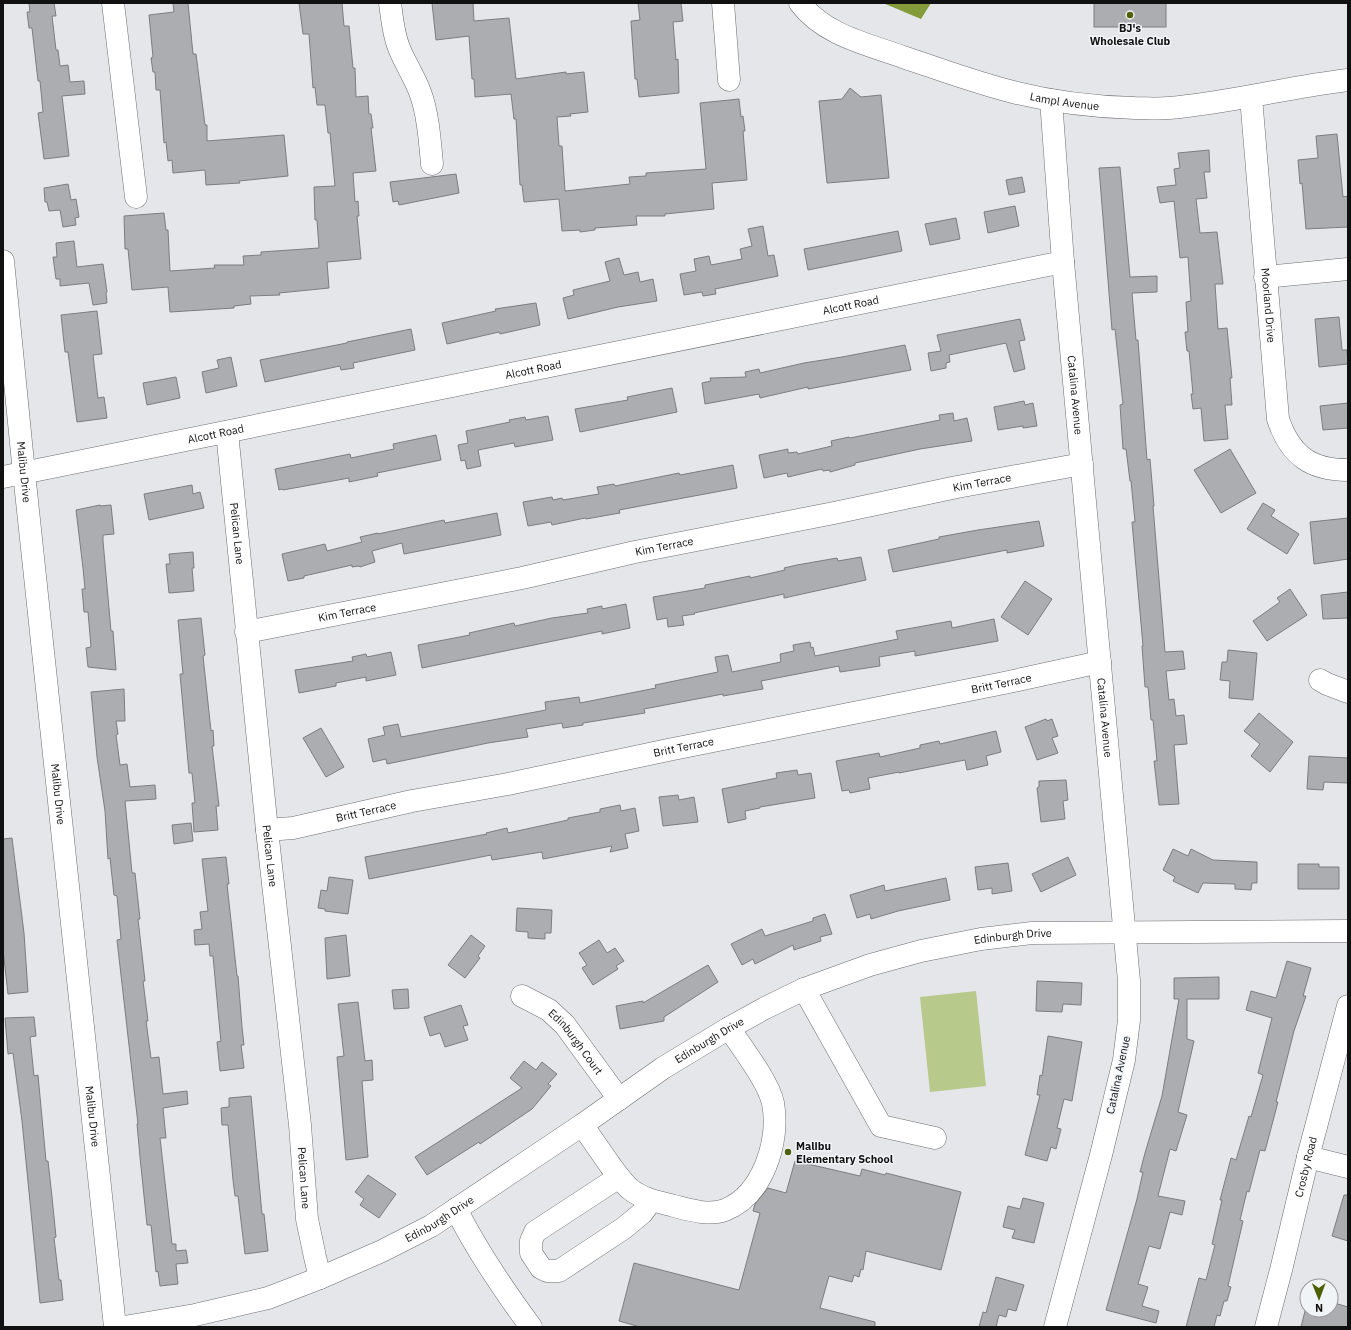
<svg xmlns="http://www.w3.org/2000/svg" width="1351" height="1330" font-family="'IBM Plex Sans',sans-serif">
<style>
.green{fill:#b8c98c}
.water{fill:#849b39}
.building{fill:#abadb0;stroke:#7b7d80}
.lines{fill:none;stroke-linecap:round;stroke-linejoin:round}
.minor-casing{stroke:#6c6e70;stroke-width:23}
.minor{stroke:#fff;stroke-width:22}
.poi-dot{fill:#4e6004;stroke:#f1f4f7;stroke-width:1.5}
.labels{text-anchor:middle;stroke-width:3;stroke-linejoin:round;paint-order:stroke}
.poi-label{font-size:11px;font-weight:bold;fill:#111112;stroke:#f1f4f7}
.street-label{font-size:11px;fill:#111112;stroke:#f1f4f7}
</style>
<rect width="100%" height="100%" fill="#e4e6ea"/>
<path class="green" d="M976,991L986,1086L930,1092L920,997Z"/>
<path class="water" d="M883,3H931L921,19Z"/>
<g class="building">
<path d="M29,3H54L56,16H52L56,50H58L60,66L68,65L70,82L84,81L85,94L62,96L69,156L44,159L38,113L43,112L40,81H38L32,28H29L27,12H30Z"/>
<path d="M173,3H188L193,54H196L205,125H207V141L284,135L288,176L239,181L240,183L206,185L205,170L173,173L172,160L168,161L166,142L164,143L160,90H156L155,72H153L151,58L153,57L149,15L174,12Z"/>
<path d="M299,3H342L344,26H349L353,68H355L356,97L368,96L369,114H371L373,128H371L376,171L353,173L355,202L358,201L359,216H357L361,259L327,262L329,288L279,293L280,295L250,296L251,304L234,306V308L170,312L168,287L132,290L128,249H125L124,216L164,213L166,230H168L170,271L215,268L214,265H244L243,256L261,255V252L319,248L317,220H315L314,187L335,186L330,133H328L325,105H317L315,87L313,88L309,34H303Z"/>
<path d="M432,3H473L474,21L509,18L516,79L566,72V74L584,72L588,112L570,114L571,116L557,117L559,146H562L565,191L630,184L629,177L646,176V173L706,169L700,103L739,99L741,117L743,116L745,131H743L747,180L712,183L714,209L665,214V216H636L637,225L595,228V230L580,232V230L562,231L559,199L524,202L522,185H520L516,119H514L511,94L475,97L474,79H472L469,36L436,40Z"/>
<path d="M638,3H681L683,21L673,22L676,60L678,59L679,93L639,97L637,79H635L631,21L640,20Z"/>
<rect x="1094" y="3" width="72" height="24"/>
<path d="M850,88L861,97L881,95L889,178L827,183L819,101L842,99Z"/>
<path d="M1337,134L1343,197L1348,196V227L1306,229L1302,183L1300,184L1298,160L1318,158L1316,136Z"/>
<path d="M1209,150L1210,172H1204L1207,198L1196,199L1200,233L1217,232L1223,284H1215L1218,329L1227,328L1232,378H1230L1232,405H1225L1228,439L1204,441L1201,408L1193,409L1191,394H1193L1189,351H1187L1185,332H1188L1186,302L1191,301L1188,257L1180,258L1174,201L1160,203L1157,187L1176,185L1174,169L1180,168L1178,153Z"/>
<path d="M1120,167L1130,277L1157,276V292L1132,293L1136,340H1138L1147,460L1150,459L1154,506H1153L1165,652L1183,651L1185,669L1166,671L1169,700L1174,699L1176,716L1184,715L1187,744L1174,745L1179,804L1159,805L1154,761H1157L1153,720H1151L1148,687H1145L1142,646H1143L1132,522H1135L1131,481H1130L1126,449H1123L1120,405L1123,404L1115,329L1112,330L1099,168Z"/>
<path d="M456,174L459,193L399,205L398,201L393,202L390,182Z"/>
<path d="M1022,177L1025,192L1009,195L1006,180Z"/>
<path d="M68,184L71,200L76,199L79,217L75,218L76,225L63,227L60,210L49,211L47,202H45L44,188Z"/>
<path d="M1015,206L1019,226L988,233L984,212Z"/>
<path d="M956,218L960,239L930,245L925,224Z"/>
<path d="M763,226L768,256L774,255L778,276L715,289L716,294L703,296L702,292L684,295L680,274L696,271L694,259L709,256L711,265L742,259L740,249L752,246L748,229Z"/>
<path d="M898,231L902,251L808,270L804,249Z"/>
<path d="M74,241L77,267L103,264L107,292L106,293L107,303L93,305L89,283L60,286V279H56L53,257H57L56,243Z"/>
<path d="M619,258L624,275L638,272L640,282L653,279L657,301L618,307L568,319L563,298L574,295L573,290L610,281L605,262Z"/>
<path d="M536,303L540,325L500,334L499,332L447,344L442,323L496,311L495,309Z"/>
<path d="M97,311L102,354L93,355L98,398L104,397L107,418L77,422L68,352H65L61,315Z"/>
<path d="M1339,317L1342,350H1347L1348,364L1319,367L1315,319Z"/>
<path d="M1020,319L1025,340L1019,341L1025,369L1014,372L1006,343L949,355L950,362L946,363V368L931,371L928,353L941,351L937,335Z"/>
<path d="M411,329L415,350L353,363L354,368L341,370L340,366L265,382L260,360L347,343V342Z"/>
<path d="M905,345L911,370L808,389V387L760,398L759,394L705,404L702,383L711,381L710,378L746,377L745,372L759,369L760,373L804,363L842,357Z"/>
<path d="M231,357L237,386L206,393L202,372L219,368L217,360Z"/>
<path d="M176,377L180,398L147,405L143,383Z"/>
<path d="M672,388L677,412L580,432L575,409L628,400L627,397Z"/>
<path d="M1024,401L1025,405L1033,403L1037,426L1023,428V426L998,430L994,407Z"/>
<path d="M1348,403V428L1323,430L1320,406Z"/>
<path d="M953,413L954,421L967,418L972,441L920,449L855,463V465L830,472V470L823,471L822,469L788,477L787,473L764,478L759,455L788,449V453L797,452L798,454L832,446L831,441L849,437L850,438L940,420L939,415Z"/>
<path d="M548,416L553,440L515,447L514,443L478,450L481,466L467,469L465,460L461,461L458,445L468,443L466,431L510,422L509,420L525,417L526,420Z"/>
<path d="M436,435L441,460L377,473L378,476L349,482V478L283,490L282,489L279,490L275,469L350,454L351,458L394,449L393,444Z"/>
<path d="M1230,449L1256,493L1221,513L1194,470Z"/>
<path d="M733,465L737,488L619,510L620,513L586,519L585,518L552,525L551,522L528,526L523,502L552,497L553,500L562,498L563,500L599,494L597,487L614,484L615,486L679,473L680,475Z"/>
<path d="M192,485L193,494L200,492L204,508L149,520L144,494Z"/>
<path d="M1263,503L1275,510L1271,516L1299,534L1287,554L1247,529Z"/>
<path d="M100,505V506L111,505L114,534L103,535V541L111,631H113L116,670L88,667L86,648L91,647L88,612H84L82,589H85L83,568L76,510Z"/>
<path d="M497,513L501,535L404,554L402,543L372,551L375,562L360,567L359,566L352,567V565L304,576V578L288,581L282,554L325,544L327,551L362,542L360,537L378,533V534L444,520L445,523Z"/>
<path d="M1348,518V559L1314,564L1310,522Z"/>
<path d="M1039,521L1044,546L1007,553V550L893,572L888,550L939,539V537L978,530Z"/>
<path d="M193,552L194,568H192L194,591L169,593L166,564H170L169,554Z"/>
<path d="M861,557L866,580L784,598V594L694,613L695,614L682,616L684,625L668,627L667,618L657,620L653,597L705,588V585L750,576V578L785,570L784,568L797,565L837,558L838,561Z"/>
<path d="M1025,581L1052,599L1028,635L1001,617Z"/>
<path d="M1290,589L1307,615L1267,641L1253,621L1280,602L1277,598Z"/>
<path d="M1348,592V618L1323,619L1321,595Z"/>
<path d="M626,604L630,628L602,634V631L422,668L418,645L470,635L469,633L514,623L515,626L552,618L588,613L587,609L602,606V609Z"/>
<path d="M201,618L205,655L203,656L211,731L213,730L214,746H212L219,806H216L218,830L194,832L192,803H195L192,773H189L180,674H183L178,620Z"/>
<path d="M994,619L998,641L915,656V651L879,657L880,666L840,672L839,666L761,681L763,689L723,696V694L644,709L645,713L583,723V725L563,728L562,723L526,729L528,737L488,743L387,764L386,759L373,762L368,739L385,735L383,727L398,724L401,737L546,710L545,702L579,697L580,703L656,688L655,685L718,672L715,657L728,655L732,672L781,662L780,654L794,651L793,645L810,642L811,648L813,647L815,656L898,639L896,631L951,621L952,628Z"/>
<path d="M1228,650L1257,653L1253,700L1229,698L1230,681L1220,680L1222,662H1227Z"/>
<path d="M391,652L396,675L366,681V677L336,683V686L299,693L295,670L353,661L352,657L366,654L367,657Z"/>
<path d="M124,689L125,721H116L118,734L116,735L120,765L127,764L130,787L155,785L156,799L125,801L132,873H135L140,919H138L145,981H143L148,1021H146L151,1058L159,1057L163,1094L187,1091L188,1104L163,1108L166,1138H160L172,1244H176V1251L186,1250L188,1263L176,1264L178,1284L160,1286L158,1271L156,1272L151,1225H147L140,1157L137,1124H138L117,940L121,939L117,896L114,895L110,858L108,859L105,811L97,757L91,692Z"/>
<path d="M1259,713L1293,742L1270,772L1251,756L1260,744L1244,731Z"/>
<path d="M1046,719L1047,721L1052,719L1058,736L1052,738L1058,753L1037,760L1025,727Z"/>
<path d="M321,728L344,767L326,777L303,738Z"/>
<path d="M996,731L1001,752L986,756L988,765L967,770L965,760L899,773V772L868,778L870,789L850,793L849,790L842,791L836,761L879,753L880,757L920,748V745L939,741L940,744Z"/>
<path d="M1309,756L1348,758V783L1324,782L1323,790L1307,789Z"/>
<path d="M797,770L798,775L811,773L815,798L760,807V808L745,811L746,819L728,823L722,789L777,778L776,773Z"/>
<path d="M1066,780L1068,800L1063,801L1065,819L1041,822L1037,788L1039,787V781Z"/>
<path d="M678,795L679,800L694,797L698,822L663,826L659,797Z"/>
<path d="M620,805L621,811L635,808L639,831L625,834L628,848L610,852L612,846L543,859L542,852L492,860L491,855L369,879L365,857L487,834L486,833L507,828L508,833L568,820V818L600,812V809Z"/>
<path d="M191,823L193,841L174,844L172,825Z"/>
<path d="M12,838L24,933L28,992L8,994L3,950V839Z"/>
<path d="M1173,849L1188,856L1191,849L1213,860L1257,862V883H1252L1251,890L1235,889V884L1203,883L1198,893L1173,881L1175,877L1163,870Z"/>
<path d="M226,857L229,884H227L237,976H238L242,1027L244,1045H241L244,1068L220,1071L217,1042L221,1041L220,1032L213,956H210L209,944L195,945L194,930L202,929L200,912L208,911L202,859Z"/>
<path d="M1068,857L1076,875L1041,892L1032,874Z"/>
<path d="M1008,863L1012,891L992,894V888L978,890L975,867Z"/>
<path d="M1298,864H1319V867H1339V889H1298Z"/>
<path d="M329,877L353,880L348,914L325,911V909L318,908L321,890L327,891Z"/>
<path d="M946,878L950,900L898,911L871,919L870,914L857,918L850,895L884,885L885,891Z"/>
<path d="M517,908L552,910L551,933H545V939L528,938V932L516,931Z"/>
<path d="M825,914L832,934L820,937L821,941L794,950L793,945L755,964L753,959L742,965L731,944L762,929L765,936L813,921V918Z"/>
<path d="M346,935L350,976L327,979L325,938Z"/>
<path d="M471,935L485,946L478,956L480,958L465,978L448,965Z"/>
<path d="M599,940L607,953L615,948L624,961L616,966L618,969L593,985L582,968L587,965L579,953Z"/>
<path d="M1287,961L1311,968L1303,996H1306L1294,1031L1276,1102H1278L1265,1151L1260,1150L1249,1192L1247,1191L1240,1220L1243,1221L1228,1286L1231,1287L1227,1301H1224L1220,1316L1217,1315L1214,1327H1186L1199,1278L1206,1280L1215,1245L1212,1244L1222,1200H1220L1231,1158L1236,1160L1249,1116L1251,1117L1263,1075L1258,1073L1272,1018L1246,1010L1251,991L1276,998Z"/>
<path d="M708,965L718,982L664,1017V1021L620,1029L616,1006L643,1001V1003Z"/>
<path d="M1219,977V999H1187V1039L1194,1041L1178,1112L1187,1115L1176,1151L1170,1149L1158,1196L1185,1201L1182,1215L1170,1212L1160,1249L1149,1246L1138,1284L1148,1287L1142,1306L1159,1311L1156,1323L1106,1310L1137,1199L1143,1172H1140L1145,1153L1162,1096L1179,999H1174V978Z"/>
<path d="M1037,981L1082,983L1081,1005L1063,1004L1062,1012L1036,1011Z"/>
<path d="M408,989L409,1008L394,1009L392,990Z"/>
<path d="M358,1002L365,1061L372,1060L373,1080L362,1081L368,1157L346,1160L337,1057L344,1056L338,1004Z"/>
<path d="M461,1005L468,1025L463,1026L468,1040L445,1047L440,1033L430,1036L424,1017Z"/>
<path d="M34,1017L36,1036L30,1037L34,1076L38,1075L46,1161H48L52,1197L56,1237L54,1238L59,1280H61L63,1300L40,1303L22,1121L13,1053L8,1054L5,1018Z"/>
<path d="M1048,1036L1082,1042L1072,1101L1064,1099L1057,1128L1061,1129L1056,1149L1051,1147L1047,1161L1025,1155L1040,1095H1037L1040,1075L1042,1076Z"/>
<path d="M524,1061L536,1070L542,1062L557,1074L548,1084L551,1086L532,1109L480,1144L479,1142L427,1175L415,1157L522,1088L510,1078Z"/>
<path d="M251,1096L262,1214H264L268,1251L245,1254L238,1196H235L233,1180L228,1125H222L221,1108L229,1107V1098Z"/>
<path d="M795,1161L860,1176L862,1169L885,1175L886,1173L961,1192L941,1270L866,1251L863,1270L861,1269L859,1277L854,1275L852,1282L829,1276L820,1308L875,1322V1327H640L619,1321L634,1263L739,1290L760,1213L753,1211L755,1204L768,1188L786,1193Z"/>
<path d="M368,1175L396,1194L379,1218L360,1205L364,1199L355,1192Z"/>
<path d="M1344,1195H1348V1241L1332,1236Z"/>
<path d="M1023,1198L1044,1203L1034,1243L1012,1238L1015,1230L1003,1227L1008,1206L1020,1209Z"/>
<path d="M996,1277L1024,1285L1016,1311L1008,1309L1006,1317L999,1315L996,1327H979L983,1312L986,1313Z"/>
<path d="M1331,1302L1348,1307V1327H1301L1307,1303V1310H1331Z"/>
</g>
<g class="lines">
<defs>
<g id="minor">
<path d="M113,3L136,197"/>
<path d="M390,3C392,18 393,33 399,48C405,63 414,76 420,92C428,113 430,142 432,164"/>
<path d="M723,3L729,80"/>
<path id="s1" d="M800,3C824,35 867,44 903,57C939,69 976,83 1013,92C1053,102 1094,107 1135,108C1146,108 1158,109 1169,108C1229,103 1288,87 1348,80"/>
<path id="s2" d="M1251,97L1278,419C1290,455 1310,470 1348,470"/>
<path id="s3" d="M1051,100L1063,262L1129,981V1020L1124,1060L1101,1155L1055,1327"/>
<path id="s4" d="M3,261L24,473L115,1327"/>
<path d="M1265,277L1348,269"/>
<path id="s5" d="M227,432L267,830L300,1125L307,1219L315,1257L320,1278"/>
<path id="s6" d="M3,477L1063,262"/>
<path id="s7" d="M246,632L522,578L635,552L834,513L957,487L1082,464"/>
<path d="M1320,680L1327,684L1348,692"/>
<path id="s8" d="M267,830L293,828L412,801L508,784L668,750L1004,683L1100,662"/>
<path d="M804,989L881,1126L935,1138"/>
<path id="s9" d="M522,996L549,1010L565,1025L619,1099"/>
<path d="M582,1125C592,1139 601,1152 610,1165C616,1173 622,1182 630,1189C642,1199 659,1202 674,1206C690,1210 709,1216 725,1210C763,1195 780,1141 773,1103C768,1081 742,1048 729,1028"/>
<path d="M1308,1157L1348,1167"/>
<path d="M619,1177L535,1232L531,1241V1253L541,1268L547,1271H559L624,1228L642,1213L651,1201"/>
<path d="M456,1209C477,1251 503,1289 531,1327"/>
<path id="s10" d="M124,1327L195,1315L268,1298L320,1278L382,1251L431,1226L582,1125L663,1068L729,1028L765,1008L804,989L870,965L921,951L981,939L1032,933L1348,931"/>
<path id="s11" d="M1266,1327L1281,1270L1308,1157L1348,1006"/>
</g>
</defs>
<use href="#minor" class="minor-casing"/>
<use href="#minor" class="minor"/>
</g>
<g class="poi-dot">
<circle cx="1130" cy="15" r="4"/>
<circle cx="788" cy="1152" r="4"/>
</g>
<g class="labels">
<g class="poi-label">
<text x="1130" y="32">BJ's<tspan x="1130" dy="13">Wholesale Club</tspan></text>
<text x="796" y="1150" text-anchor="start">Malibu<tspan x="796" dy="13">Elementary School</tspan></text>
</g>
<g class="street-label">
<text dy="4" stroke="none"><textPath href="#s1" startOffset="286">Lampl Avenue</textPath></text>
<text dy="4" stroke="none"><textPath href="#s6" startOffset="865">Alcott Road</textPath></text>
<text dy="4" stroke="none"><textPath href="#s2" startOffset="209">Moorland Drive</textPath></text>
<text dy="4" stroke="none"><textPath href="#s6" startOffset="541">Alcott Road</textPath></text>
<text dy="4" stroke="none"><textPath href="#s3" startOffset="296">Catalina Avenue</textPath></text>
<text dy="4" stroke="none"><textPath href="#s6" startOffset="217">Alcott Road</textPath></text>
<text dy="4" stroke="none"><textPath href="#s4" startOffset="212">Malibu Drive</textPath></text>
<text dy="4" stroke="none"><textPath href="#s7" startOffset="751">Kim Terrace</textPath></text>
<text dy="4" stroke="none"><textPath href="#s5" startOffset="102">Pelican Lane</textPath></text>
<text dy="4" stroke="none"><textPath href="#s7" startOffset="427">Kim Terrace</textPath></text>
<text dy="4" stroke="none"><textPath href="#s7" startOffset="103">Kim Terrace</textPath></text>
<text dy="4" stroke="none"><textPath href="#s8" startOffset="749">Britt Terrace</textPath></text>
<text dy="4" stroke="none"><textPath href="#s3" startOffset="620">Catalina Avenue</textPath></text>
<text dy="4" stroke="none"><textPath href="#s8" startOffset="425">Britt Terrace</textPath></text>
<text dy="4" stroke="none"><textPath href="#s4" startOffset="536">Malibu Drive</textPath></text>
<text dy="4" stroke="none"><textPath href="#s8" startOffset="101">Britt Terrace</textPath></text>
<text dy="4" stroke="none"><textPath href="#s5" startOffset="426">Pelican Lane</textPath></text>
<text dy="4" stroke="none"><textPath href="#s10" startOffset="984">Edinburgh Drive</textPath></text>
<text dy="4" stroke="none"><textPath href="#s10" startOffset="660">Edinburgh Drive</textPath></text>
<text dy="4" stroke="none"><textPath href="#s9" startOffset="72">Edinburgh Court</textPath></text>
<text transform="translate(1118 1075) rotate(-78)" y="4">Catalina Avenue</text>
<text dy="4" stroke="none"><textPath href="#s4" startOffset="860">Malibu Drive</textPath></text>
<text dy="4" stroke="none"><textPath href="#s11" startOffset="165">Crosby Road</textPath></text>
<text dy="4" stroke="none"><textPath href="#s5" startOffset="750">Pelican Lane</textPath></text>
<text dy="4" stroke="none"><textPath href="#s10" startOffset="336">Edinburgh Drive</textPath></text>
</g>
</g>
<rect width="1351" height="1330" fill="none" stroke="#111112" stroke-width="8"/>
<g transform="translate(1319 1298) rotate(179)"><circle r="19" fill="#f1f4f7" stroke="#97999b"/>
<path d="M0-3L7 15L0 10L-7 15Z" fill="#4e6004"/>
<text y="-6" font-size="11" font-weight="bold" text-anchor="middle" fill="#111112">N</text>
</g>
</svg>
